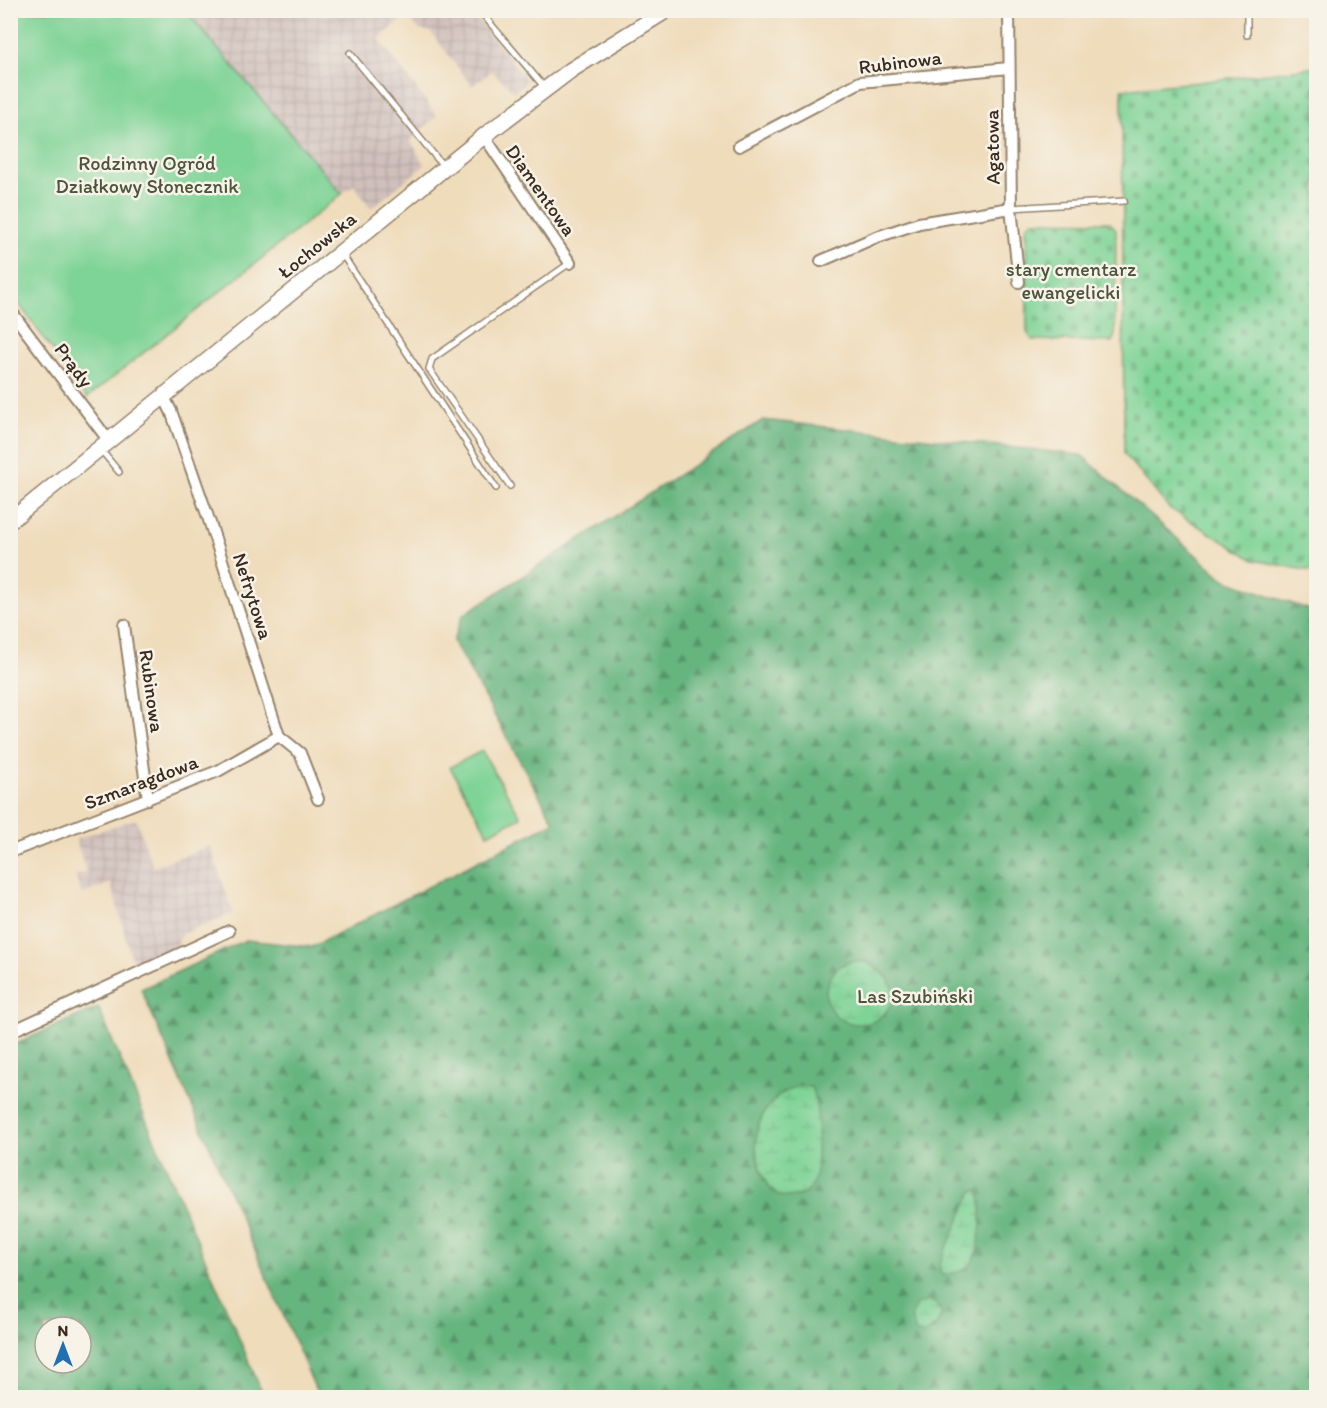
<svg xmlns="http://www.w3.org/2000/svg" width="1327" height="1408" font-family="Itim,sans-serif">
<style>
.industrial{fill:url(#industrial-grid)}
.forest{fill:url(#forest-firs);stroke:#50704e;stroke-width:1.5;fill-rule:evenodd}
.wetland{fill:url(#wetland-marsh);stroke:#5c7e5a;stroke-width:1.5}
.cemetery{fill:url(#cemetery-stones);stroke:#5c7e5a;stroke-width:1.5}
.green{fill:#7ed396;stroke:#5c7e5a;stroke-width:1.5}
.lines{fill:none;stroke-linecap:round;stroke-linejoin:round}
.lane-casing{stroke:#95836c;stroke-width:8}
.street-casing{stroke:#95836c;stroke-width:14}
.secondary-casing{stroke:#95836c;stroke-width:18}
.lane{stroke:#fff;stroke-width:5}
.street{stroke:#fff;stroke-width:10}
.secondary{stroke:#fff;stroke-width:15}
.labels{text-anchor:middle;stroke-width:5;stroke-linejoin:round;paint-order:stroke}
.street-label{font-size:20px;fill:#3b2a1e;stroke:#f7f3e8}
.park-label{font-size:20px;fill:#4c543c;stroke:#f7f3e8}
</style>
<defs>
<pattern id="industrial-grid" width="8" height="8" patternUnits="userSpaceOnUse" patternTransform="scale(1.5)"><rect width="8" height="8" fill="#d0c0bc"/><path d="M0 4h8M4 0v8" fill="none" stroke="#b4a5a1"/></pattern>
<pattern id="forest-firs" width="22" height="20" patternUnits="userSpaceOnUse" patternTransform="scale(1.5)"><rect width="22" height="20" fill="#66b57f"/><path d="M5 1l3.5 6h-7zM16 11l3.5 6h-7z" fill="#559367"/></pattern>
<pattern id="wetland-marsh" width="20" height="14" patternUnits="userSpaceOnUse" patternTransform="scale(1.5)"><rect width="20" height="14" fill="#7ed396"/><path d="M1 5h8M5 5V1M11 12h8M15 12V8" fill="none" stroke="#6eb581"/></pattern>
<pattern id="cemetery-stones" width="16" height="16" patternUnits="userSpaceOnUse" patternTransform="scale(1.5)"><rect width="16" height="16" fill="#7ed396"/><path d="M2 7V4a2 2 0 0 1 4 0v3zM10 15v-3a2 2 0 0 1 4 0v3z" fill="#6eb581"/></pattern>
</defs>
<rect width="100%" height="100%" fill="#f7f3e8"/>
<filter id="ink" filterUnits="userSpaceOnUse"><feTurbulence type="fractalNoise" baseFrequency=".0167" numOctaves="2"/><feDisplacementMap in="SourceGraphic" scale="12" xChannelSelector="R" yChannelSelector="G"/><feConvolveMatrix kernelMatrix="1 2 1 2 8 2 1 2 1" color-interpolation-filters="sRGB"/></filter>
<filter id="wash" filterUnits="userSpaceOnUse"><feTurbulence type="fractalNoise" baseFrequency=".008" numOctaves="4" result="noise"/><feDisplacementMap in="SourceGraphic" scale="24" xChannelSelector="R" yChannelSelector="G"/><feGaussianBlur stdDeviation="1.35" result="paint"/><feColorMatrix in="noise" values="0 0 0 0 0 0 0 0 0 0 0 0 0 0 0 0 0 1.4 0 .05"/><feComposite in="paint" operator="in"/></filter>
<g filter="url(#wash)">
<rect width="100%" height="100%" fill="#efdcbb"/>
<g class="industrial">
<path d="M186,11H471L528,81L514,91L492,71L472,86L430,31L420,30L406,16L379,39L437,116L410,140L425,165L371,208L354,185L342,194Z"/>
<path d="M136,819L153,867L210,846L233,913L182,934L177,946L133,964L111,883L82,894L75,876L86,872L76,839Z"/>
</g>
<g class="forest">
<path d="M763,420L1081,455L1224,579L1310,610L1316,608V1397H319L141,989L246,940L312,947L554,822L453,641L463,615Z"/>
<path d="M98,1007L264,1397H11V1046ZM45,1327H81V1363H45Z"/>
</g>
<g class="wetland">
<path d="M864,961C888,972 905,991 884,1014C869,1031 838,1026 829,1006C821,990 830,970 846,963C851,960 859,961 864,961Z"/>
<path d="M799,1085L811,1087C820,1108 817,1133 817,1155C817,1174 815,1195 793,1197C787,1197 780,1197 775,1193C767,1189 764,1178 761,1170C748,1132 761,1100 799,1085Z"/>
<path d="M978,1190C984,1201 981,1247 974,1259C968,1271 954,1274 942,1275L939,1267L942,1258L972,1192Z"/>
<path d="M929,1301L935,1303L942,1312L937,1324L924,1334L916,1333L911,1317L916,1305Z"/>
</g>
<g class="cemetery">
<path d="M1316,67V572L1254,560L1169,508L1124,454L1122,89L1199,82Z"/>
<path d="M1033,221L1109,222L1116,229L1115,335L1112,342L1032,340L1027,332L1026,230L1027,225Z"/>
</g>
<g class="green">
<path d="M10,11H186L342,194L87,398L11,293Z"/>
<path d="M482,751L521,817L488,834L450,767Z"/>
</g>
</g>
<g filter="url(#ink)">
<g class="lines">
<defs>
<g id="lane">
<path d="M479,10L545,88"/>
<path d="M1247,35V10"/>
<path d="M350,53L444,167"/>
<path d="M1011,208L1124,201"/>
<path d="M342,254L496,488"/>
<path d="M101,450L119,472"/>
<path d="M510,486L429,369L432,359L570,263"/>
</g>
<g id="street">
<path d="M1009,10L1011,208L1019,282"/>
<path d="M484,136L570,263"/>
<path d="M739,146L860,82L1009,68"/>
<path d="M821,261L874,238L919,223L1011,208"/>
<path d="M10,310L109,441"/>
<path d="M164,397L171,411L209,520L279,736L300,753L318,799"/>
<path d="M124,625L148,799"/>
<path d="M10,852L218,771L279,736"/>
<path d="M10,1032L229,931"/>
</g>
<path id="secondary" d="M10,521L484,136L571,70L667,10"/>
</defs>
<use href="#lane" class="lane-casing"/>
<use href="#street" class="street-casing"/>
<use href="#secondary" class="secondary-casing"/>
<use href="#lane" class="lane"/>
<use href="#street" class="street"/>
<use href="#secondary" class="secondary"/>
</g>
</g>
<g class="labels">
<g class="street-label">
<text transform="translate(900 62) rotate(-7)" y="7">Rubinowa</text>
<text transform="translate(992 147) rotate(-91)" y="7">Agatowa</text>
<text transform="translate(541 190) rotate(55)" y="7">Diamentowa</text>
<text transform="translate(317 245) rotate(-39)" y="7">Łochowska</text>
<text transform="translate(74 365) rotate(53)" y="7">Prądy</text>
<text transform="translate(253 596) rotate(72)" y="7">Nefrytowa</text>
<text transform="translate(152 691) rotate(82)" y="7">Rubinowa</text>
<text transform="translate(141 782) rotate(-21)" y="7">Szmaragdowa</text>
</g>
<g class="park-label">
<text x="147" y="170">Rodzinny Ogród<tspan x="147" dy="23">Działkowy Słonecznik</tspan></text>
<text x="1071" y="276">stary cmentarz<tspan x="1071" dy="23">ewangelicki</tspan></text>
<text x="915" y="1003">Las Szubiński</text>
</g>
</g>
<rect width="1327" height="1408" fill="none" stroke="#f7f3e8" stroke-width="36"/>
<g transform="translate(63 1345)"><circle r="28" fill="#f7f3e8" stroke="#aca397" stroke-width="1.5"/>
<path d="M0-4.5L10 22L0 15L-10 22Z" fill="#1f6fb2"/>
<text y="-9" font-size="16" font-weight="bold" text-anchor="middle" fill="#3b2a1e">N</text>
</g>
</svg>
